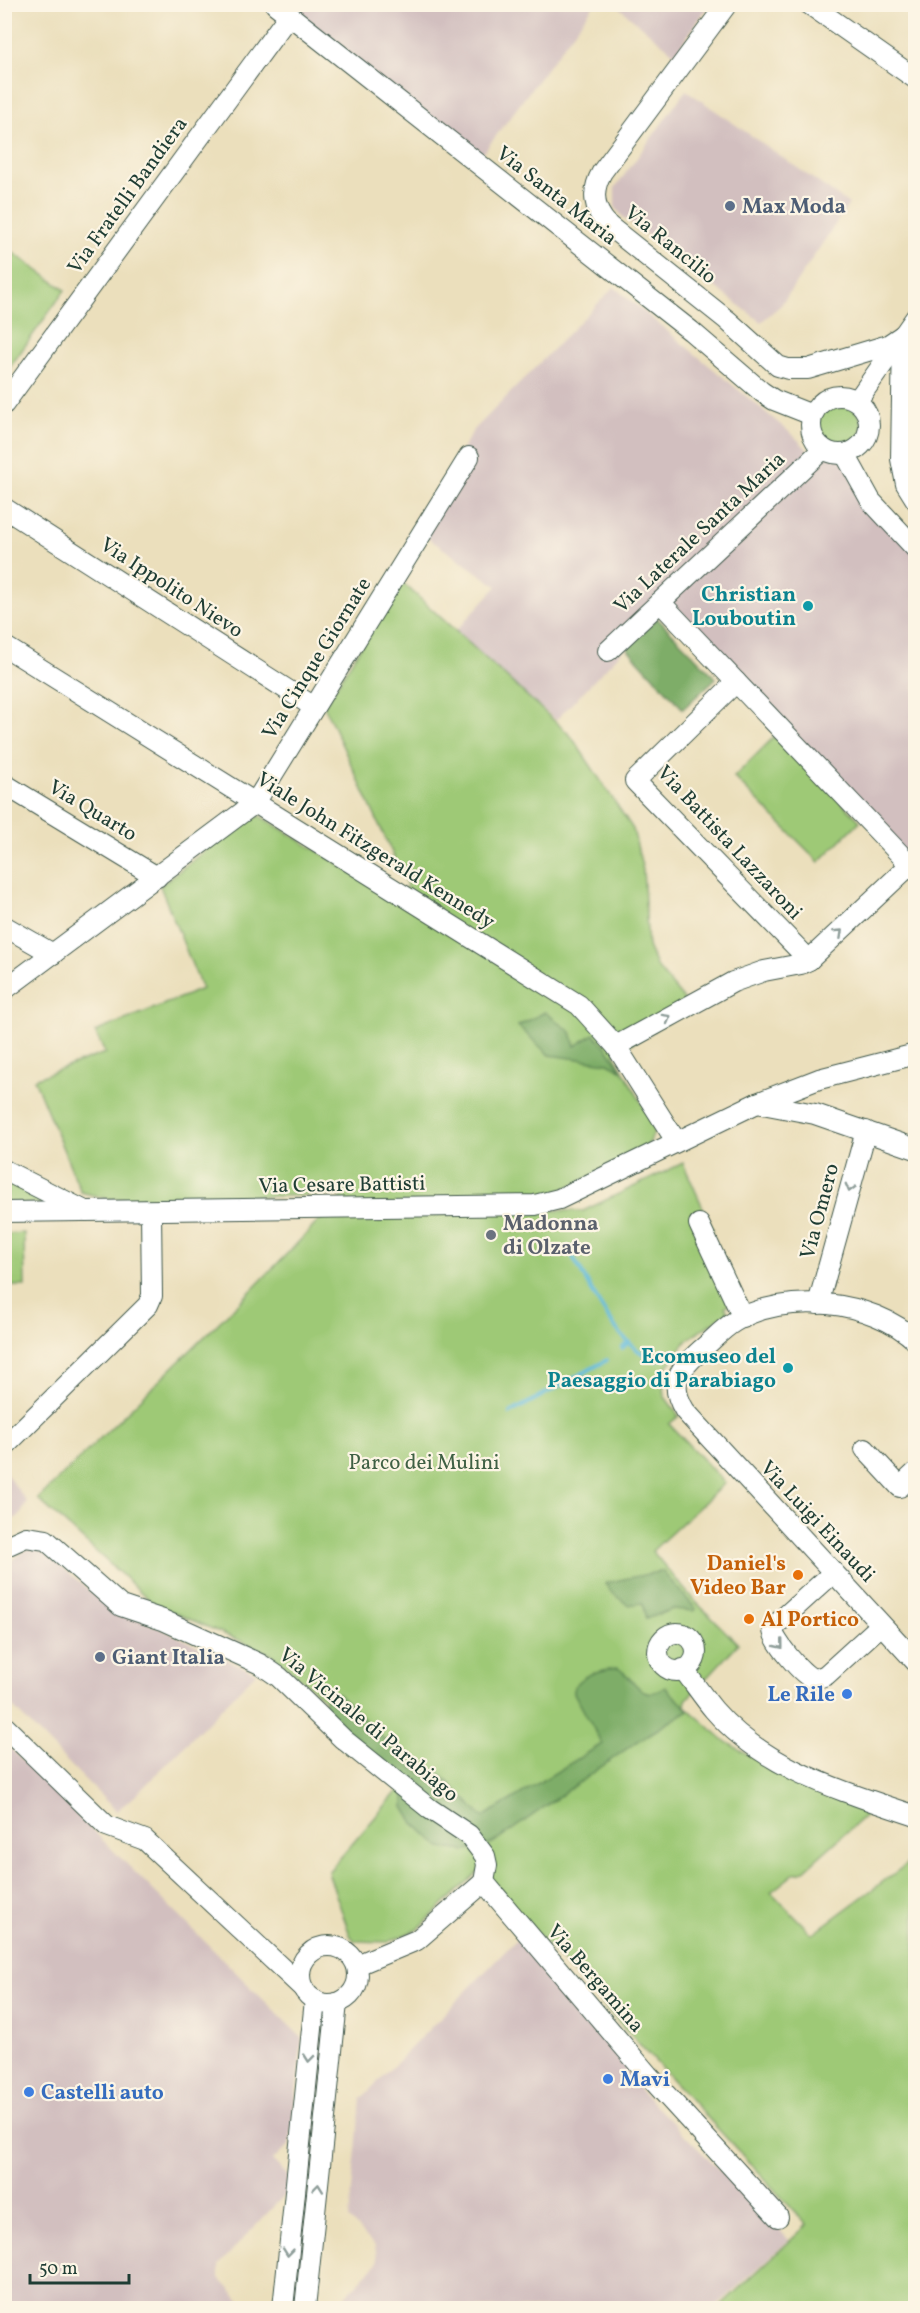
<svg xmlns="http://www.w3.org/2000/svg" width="920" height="2313" font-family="Vollkorn,serif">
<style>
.industrial{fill:#d2bfbf}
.green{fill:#9ec976;stroke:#5e8355;stroke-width:1.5}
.forest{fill:#7ead67;stroke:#4e754e;stroke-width:1.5}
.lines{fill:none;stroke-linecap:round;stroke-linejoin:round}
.stream{stroke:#5cb9da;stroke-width:4}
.minor-casing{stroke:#3e5548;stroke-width:22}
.minor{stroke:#fff;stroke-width:20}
.oneway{stroke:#8f9e9a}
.service-dot{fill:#5c6f8a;stroke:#fcf5e5;stroke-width:2}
.culture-dot{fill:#0f9aa8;stroke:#fcf5e5;stroke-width:2}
.worship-dot{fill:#6b7280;stroke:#fcf5e5;stroke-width:2}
.food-dot{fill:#e8710a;stroke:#fcf5e5;stroke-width:2}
.shop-dot{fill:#3f7fe0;stroke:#fcf5e5;stroke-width:2}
.labels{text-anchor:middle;stroke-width:4.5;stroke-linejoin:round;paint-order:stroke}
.street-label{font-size:21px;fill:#1f3d34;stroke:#fcf5e5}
.service-label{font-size:21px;font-weight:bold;fill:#4e5e75;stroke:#fcf5e5;text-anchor:start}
.culture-label{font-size:21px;font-weight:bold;fill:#0d838f;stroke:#fcf5e5;text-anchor:end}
.worship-label{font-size:21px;font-weight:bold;fill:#5b616d;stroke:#fcf5e5;text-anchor:start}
.park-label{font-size:21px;fill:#3f6044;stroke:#fcf5e5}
.food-label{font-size:21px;font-weight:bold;fill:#c56008;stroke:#fcf5e5;text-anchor:end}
.shop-label{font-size:21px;font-weight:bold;fill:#366cbe;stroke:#fcf5e5;text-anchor:start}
</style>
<rect width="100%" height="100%" fill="#fcf5e5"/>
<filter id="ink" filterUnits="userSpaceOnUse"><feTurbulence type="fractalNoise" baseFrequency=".0167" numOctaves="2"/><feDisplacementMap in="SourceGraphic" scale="12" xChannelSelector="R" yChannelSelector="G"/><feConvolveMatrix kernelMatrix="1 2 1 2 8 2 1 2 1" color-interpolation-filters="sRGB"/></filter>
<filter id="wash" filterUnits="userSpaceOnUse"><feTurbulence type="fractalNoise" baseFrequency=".008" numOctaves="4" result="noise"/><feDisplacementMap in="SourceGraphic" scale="24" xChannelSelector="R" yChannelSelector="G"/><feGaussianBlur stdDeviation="1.35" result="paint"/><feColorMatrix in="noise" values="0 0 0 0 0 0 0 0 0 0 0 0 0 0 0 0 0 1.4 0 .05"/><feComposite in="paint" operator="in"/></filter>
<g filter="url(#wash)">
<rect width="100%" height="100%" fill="#ebdfbc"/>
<g class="industrial">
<path d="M280,5H594L478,160Z"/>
<path d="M616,5H709L675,54Z"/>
<path d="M686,90L849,204L781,305L761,322L623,217L615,207V188Z"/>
<path d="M614,287L793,435L812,454L556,720L453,634L497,586L415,529L473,431Z"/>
<path d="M824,451L831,455H844L915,551V869L662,602Z"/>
<path d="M5,1472L27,1502L20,1516L5,1523Z"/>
<path d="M35,1544L103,1602L256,1673L135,1796L116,1811L5,1699L4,1566Z"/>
<path d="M4,1742L302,2038L290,2145L272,2160L288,2176V2191L219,2265V2278L246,2306V2308H5Z"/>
<path d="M519,1937L625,2060L640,2090L789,2240L714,2308H334L378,2262L375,2246L349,2219L361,2099Z"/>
</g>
<g class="green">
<path d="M5,247L65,290L5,374Z"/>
<path d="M915,356V476L909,469L911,364Z"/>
<circle cx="840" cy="426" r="22"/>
<path d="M400,583L404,584L571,736L633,829L643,870L648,946L656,966L691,1008L614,1054L653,1123L654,1132L650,1142L639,1154L555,1193L446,1208L583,1211L683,1163L713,1230L699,1234L729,1304L725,1307L728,1312L687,1340L667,1367L663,1390L665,1397L679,1416L669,1424L725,1483L652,1551L692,1598L738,1644L686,1700L685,1706L726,1742L810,1790L870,1811L802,1872L795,1873L771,1892L812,1934L915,1858V2308H718L807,2225L479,1871L418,1929L388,1942L355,1941L350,1935L328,1872L409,1778L314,1690L271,1654L154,1604L38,1499L243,1299L344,1195L108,1199L81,1192L34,1079L105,1053L95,1032L202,989L160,886L240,823L260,816L398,900L407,885L324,706Z"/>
<path d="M775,736L860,821L819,862L734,777Z"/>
<path d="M9,1181L49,1204L5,1205Z"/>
<path d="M24,1233L25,1286H5V1234Z"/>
</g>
<g class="forest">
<path d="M657,618L716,678L683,709L627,648Z"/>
<path d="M545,1012L571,1032L575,1046L594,1034L607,1048L621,1070L608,1063L549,1055L518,1026Z"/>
<path d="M662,1571L696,1609L694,1611L673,1609L646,1619L642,1603L628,1605L610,1591L605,1583Z"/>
<path d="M618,1668C636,1680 641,1703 665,1687L689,1710L635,1743L499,1839L484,1848L467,1851L441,1848L413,1822L404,1807V1796L321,1705L331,1694L338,1693L416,1771L424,1773L437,1771L483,1817L602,1744L574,1693C572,1676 603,1669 618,1668Z"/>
</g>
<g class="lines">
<g class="stream">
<path d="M573,1257C592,1289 619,1351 658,1360"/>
<path d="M622,1348L629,1342"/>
<path d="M510,1413L607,1360"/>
</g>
</g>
</g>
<g filter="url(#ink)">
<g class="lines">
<defs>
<g id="minor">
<path d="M275,4L691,331L762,392L774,400L812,415"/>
<path d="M727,4L602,172C591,191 593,210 609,226L727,320L778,366L788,369H808L888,345L903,335"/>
<path d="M809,4L916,79"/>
<path d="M903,335L901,459L906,484L916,500"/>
<circle cx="840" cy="425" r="29"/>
<path d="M857,401L916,317"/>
<path d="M4,404L289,15"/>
<path d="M845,454L871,501L916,549"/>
<path d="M4,508L314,707"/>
<path d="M660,602L916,871"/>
<path d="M4,646L579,1005L616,1046L676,1141"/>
<path d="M608,651L823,449"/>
<path d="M736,682L635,781L809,960"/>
<path d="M4,784L157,877"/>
<path d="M4,926L53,954"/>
<path d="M4,990L255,803L469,457"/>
<path d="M616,1046L733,982L764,971L801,964L809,960L910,865"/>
<path d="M757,1103L815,1114L916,1149"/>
<path d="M4,1170L85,1211L535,1205L559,1199L757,1103L819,1079L916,1054"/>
<path d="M4,1212L82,1211"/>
<path d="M699,1224L743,1318"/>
<path d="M818,1304L866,1131"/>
<path d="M916,1341C873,1299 784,1291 734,1322C722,1329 712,1341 702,1349C680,1369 667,1382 685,1411L916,1662"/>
<path d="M4,1447L148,1305L152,1296L151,1211"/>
<path d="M865,1449L900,1487L916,1472"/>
<path d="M4,1547L26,1537L46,1540L121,1606L163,1620L260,1664L279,1677L343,1739L430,1809L469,1835L485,1856L487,1865L484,1882"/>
<path d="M833,1573L779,1622L773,1630C773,1640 802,1675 812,1678C817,1679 821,1677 826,1675L881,1625"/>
<circle cx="677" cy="1652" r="19"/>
<path d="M683,1669C694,1683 703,1697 714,1710C766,1770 843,1791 916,1816"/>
<path d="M4,1726L107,1826L145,1840L303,1988"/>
<circle cx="329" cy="1975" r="29"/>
<path d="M357,1965L417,1940L484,1882L648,2075L778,2217"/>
<path d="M283,2308L315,2000"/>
<path d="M305,2308L337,2003"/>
</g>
</defs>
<use href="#minor" class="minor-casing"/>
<use href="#minor" class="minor"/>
</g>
<defs><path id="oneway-chevron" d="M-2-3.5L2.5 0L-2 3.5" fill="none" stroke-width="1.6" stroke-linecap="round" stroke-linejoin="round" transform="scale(1.5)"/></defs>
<g class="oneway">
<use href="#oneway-chevron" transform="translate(839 933) rotate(-43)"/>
<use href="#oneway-chevron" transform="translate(667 1018) rotate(-29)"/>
<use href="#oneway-chevron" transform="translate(850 1188) rotate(105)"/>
<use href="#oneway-chevron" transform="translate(780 1645) rotate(51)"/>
<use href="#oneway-chevron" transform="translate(309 2058) rotate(96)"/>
<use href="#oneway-chevron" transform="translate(318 2188) rotate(-84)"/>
<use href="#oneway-chevron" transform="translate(288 2252) rotate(96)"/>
</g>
</g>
<g class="service-dot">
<circle cx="730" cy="206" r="6"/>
<circle cx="100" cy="1657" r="6"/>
</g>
<g class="culture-dot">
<circle cx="808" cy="606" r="6"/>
<circle cx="788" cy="1368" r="6"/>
</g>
<circle class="worship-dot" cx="491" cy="1235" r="6"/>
<g class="food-dot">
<circle cx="798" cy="1575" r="6"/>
<circle cx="749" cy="1619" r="6"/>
</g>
<g class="shop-dot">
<circle cx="847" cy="1694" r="6"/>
<circle cx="608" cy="2079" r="6"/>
<circle cx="29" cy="2092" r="6"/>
</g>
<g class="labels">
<g class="street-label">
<text transform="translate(127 195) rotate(-54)" y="7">Via Fratelli Bandiera</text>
<text transform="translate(557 195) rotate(38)" y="7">Via Santa Maria</text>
<text transform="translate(671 244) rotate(39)" y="7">Via Rancilio</text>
<text transform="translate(699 532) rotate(-43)" y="7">Via Laterale Santa Maria</text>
<text transform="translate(172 587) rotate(33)" y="7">Via Ippolito Nievo</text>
<text transform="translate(316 658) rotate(-58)" y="7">Via Cinque Giornate</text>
<text transform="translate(93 810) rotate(31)" y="7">Via Quarto</text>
<text transform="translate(730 842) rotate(47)" y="7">Via Battista Lazzaroni</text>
<text transform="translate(376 850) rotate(32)" y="7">Viale John Fitzgerald Kennedy</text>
<text transform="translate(342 1184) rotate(-1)" y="7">Via Cesare Battisti</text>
<text transform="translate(819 1211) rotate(-75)" y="7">Via Omero</text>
<text transform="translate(818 1521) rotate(47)" y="7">Via Luigi Einaudi</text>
<text transform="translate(369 1724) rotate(40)" y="7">Via Vicinale di Parabiago</text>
<text transform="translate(596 1978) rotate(49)" y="7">Via Bergamina</text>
</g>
<g class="service-label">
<text x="742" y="213">Max Moda</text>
<text x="112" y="1664">Giant Italia</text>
</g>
<g class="culture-label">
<text x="796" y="601">Christian<tspan x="796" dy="24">Louboutin</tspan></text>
<text x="776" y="1363">Ecomuseo del<tspan x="776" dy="24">Paesaggio di Parabiago</tspan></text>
</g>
<g class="worship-label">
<text x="503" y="1230">Madonna<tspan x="503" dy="24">di Olzate</tspan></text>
</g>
<g class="park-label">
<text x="424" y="1469">Parco dei Mulini</text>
</g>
<g class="food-label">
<text x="786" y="1570">Daniel's<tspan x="786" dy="24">Video Bar</tspan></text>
<text x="761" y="1626" text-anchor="start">Al Portico</text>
</g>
<g class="shop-label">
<text x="835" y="1701" text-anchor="end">Le Rile</text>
<text x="620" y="2086">Mavi</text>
<text x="41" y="2099">Castelli auto</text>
</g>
</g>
<rect width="920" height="2313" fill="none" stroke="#fcf5e5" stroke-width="24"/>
<path d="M30 2274v9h99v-9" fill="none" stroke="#1f3d34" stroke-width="3"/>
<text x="39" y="2274" font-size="18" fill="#1f3d34" stroke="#fcf5e5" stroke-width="4.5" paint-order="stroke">50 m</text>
</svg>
